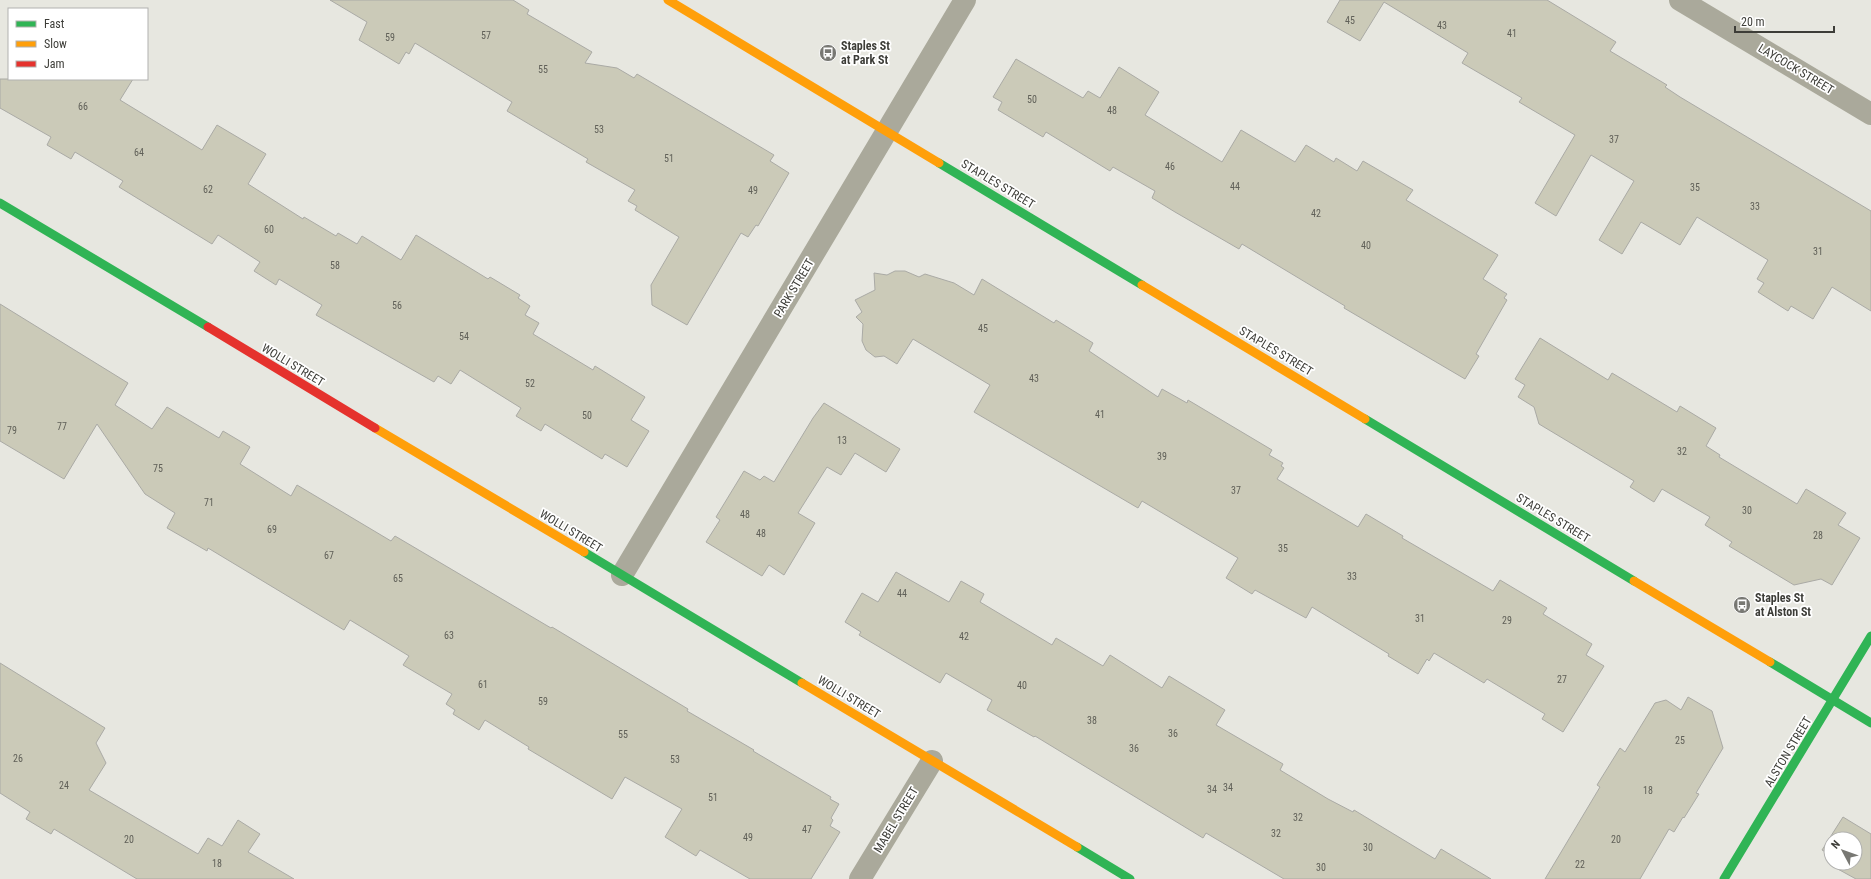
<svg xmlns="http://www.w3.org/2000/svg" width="1871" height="879" font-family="'Roboto Condensed',sans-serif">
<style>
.building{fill:#cbcab8;stroke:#aaaaa5}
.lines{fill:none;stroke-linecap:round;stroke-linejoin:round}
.street{stroke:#aaa99b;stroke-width:22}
.fast{stroke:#30b455;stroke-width:9}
.slow{stroke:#ff9f0a;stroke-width:9}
.jam{stroke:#e5322d;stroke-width:9}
.labels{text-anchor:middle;stroke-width:3.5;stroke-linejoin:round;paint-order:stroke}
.number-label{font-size:10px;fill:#606058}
.poi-label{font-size:12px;font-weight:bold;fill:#3d3d38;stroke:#fff;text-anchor:start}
.street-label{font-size:12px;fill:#3d3d38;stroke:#fff}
</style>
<rect width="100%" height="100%" fill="#e7e7e0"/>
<g class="building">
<path d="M330,0H513L529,10L527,14L592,52L585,63L617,68L634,78L637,74L774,155L770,161L789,173L758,226L756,225L748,237L741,233L687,325L652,305L651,285L679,237L635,210L637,206L628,201L635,190L586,162L588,159L507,111L512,102L415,43L409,54L406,52L399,64L359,40L367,22Z"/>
<path d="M1340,0H1547L1616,42L1610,51L1667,85L1665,87L1680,97L1871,211V311L1832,287L1813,319L1791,306L1788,311L1758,292L1764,283L1757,279L1768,260L1697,217L1680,245L1641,222L1622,254L1599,240L1634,181L1591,155L1556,216L1535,203L1575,135L1519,102L1522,98L1462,63L1468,53L1384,2L1360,41L1327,22Z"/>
<path d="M1016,59L1083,98L1088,91L1100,98L1119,67L1159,92L1145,115L1222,162L1241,130L1295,162L1306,145L1334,162L1336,158L1357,171L1363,161L1413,190L1406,200L1498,255L1483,279L1507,294L1504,298L1507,300L1476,354L1479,356L1465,379L1344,308L1345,306L1242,244L1239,249L1175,212L1152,198L1155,191L1113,167L1110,171L1046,132L1043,137L998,110L1002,102L993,97Z"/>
<path d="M0,79H133L120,100L202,150L217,125L266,154L248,184L303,219L304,217L336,236L338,233L357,244L362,236L401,260L416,235L488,279L490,277L520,295L518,298L530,306L525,315L539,323L533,334L593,370L595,366L645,397L631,420L649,431L627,467L605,454L602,459L545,424L541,431L516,416L521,408L460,370L451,384L438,376L434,382L316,315L322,305L279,279L276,285L254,271L260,262L218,235L212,244L119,187L123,181L75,152L71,159L47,145L51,137L0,108Z"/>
<path d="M895,271H905L919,277L925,274L954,283L974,295L982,279L1054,323L1056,320L1093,343L1089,351L1158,397L1162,389L1187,403L1188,400L1272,450L1269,455L1283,463L1281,466L1284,468L1277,479L1358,527L1366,514L1403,536L1402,538L1493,591L1500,580L1547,608L1543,614L1592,644L1586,655L1604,666L1563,732L1542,719L1545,714L1487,679L1484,683L1434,653L1429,661L1427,659L1418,674L1388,656L1389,654L1312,607L1306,618L1255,590L1252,594L1226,578L1238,558L1142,501L1138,508L974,412L990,385L913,339L897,364L884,356L875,357L866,350L862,341L863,324L856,317L862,312L855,300L875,290L874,273L887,275Z"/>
<path d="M0,304L128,383L115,405L152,429L167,407L219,438L223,431L250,447L240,464L291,496L297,485L391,541L395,536L551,628L552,627L688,709L687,711L754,750L753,751L831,797L830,799L839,804L831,818L833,820L830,826L840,832L811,879H750L700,850L696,856L665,837L682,809L625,777L612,799L528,749L529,747L485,720L479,730L453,714L455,710L446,704L452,694L403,665L409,656L350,620L344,630L208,548L207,551L167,528L175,513L145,494L97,424L64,479L0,441Z"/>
<path d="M1540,338L1608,380L1612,373L1677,412L1680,406L1716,428L1706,446L1720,455L1719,457L1797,504L1806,489L1846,513L1838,525L1860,538L1832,585L1821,579L1794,585L1729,546L1732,542L1705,525L1710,517L1662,489L1654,502L1630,487L1634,481L1539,424L1534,407L1518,397L1525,385L1515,379Z"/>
<path d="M824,403L900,449L886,472L855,453L841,475L827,467L798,513L815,523L784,575L769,565L762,576L706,542L720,520L716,517L744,471L760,480L764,476L774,482L813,418Z"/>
<path d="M896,572L949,602L961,581L984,594L980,602L1052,645L1056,638L1103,666L1110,655L1162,688L1169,676L1225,710L1216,725L1283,764L1280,770L1328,799L1353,812L1354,810L1435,859L1441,849L1491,879H1284L1206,833L1203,838L1035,736L1034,737L987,710L992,700L946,673L940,683L859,635L861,632L845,622L862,593L878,602Z"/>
<path d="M0,663L105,728L96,743L106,763L89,790L198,854L208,838L222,846L238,820L260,834L248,852L294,879H137L54,829L51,834L26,819L30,812L0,793Z"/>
<path d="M1688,697L1712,711L1723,748L1696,793L1699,794L1684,818L1683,817L1674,832L1669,829L1640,879H1545L1600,787L1597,785L1620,748L1625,752L1655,703L1666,700L1681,710Z"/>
<path d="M1843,817L1871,834V879H1856L1836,868L1839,863H1855V839H1831V855L1822,850Z"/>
</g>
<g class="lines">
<g class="street">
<path d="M1680,0L1871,114"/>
<path d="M622,575L965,0"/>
<path d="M860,879L932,761"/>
</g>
<g class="fast">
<path d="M939,163L1142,285"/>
<path d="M0,203L208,327"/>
<path d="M1365,419L1634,581"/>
<path d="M584,552L802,683"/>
<path d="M1770,662L1871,723"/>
<path d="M1077,847L1130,879"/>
<path d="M1724,879L1871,636"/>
</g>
<g class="slow">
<path d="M668,0L939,163"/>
<path d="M1142,285L1365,419"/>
<path d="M375,428L584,552"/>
<path d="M1634,581L1770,662"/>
<path d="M802,683L1077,847"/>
</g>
<path class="jam" d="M208,327L375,428"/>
</g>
<defs>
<symbol id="bus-disc" viewBox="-11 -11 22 22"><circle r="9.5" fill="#787873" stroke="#fff"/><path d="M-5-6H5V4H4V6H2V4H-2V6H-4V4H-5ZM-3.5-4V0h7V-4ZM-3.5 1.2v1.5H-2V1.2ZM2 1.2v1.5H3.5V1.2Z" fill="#fff"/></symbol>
</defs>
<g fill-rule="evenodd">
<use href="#bus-disc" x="818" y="43" width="20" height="20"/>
<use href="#bus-disc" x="1732" y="595" width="20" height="20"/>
</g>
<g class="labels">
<g class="number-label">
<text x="1350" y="24">45</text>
<text x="1442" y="29">43</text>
<text x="1512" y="37">41</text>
<text x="486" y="39">57</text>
<text x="390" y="41">59</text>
<text x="543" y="73">55</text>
<text x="1032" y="103">50</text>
<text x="83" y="110">66</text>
<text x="1112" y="114">48</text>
<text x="599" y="133">53</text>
<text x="1614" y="143">37</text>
<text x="139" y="156">64</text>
<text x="669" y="162">51</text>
<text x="1170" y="170">46</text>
<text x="1235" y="190">44</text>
<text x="1695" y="191">35</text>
<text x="208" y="193">62</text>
<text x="753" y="194">49</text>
<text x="1755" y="210">33</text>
<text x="1316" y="217">42</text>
<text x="269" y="233">60</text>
<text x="1366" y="249">40</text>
<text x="1818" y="255">31</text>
<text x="335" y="269">58</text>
<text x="397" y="309">56</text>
<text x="983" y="332">45</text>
<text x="464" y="340">54</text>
<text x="1034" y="382">43</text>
<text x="530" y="387">52</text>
<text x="1100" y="418">41</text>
<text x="587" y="419">50</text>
<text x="62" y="430">77</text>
<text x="12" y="434">79</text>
<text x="842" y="444">13</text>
<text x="1682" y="455">32</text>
<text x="1162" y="460">39</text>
<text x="158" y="472">75</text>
<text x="1236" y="494">37</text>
<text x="209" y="506">71</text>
<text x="1747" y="514">30</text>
<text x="745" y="518">48</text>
<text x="272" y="533">69</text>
<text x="761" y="537">48</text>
<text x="1818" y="539">28</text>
<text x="1283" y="552">35</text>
<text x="329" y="559">67</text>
<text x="1352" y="580">33</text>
<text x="398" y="582">65</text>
<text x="902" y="597">44</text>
<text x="1420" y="622">31</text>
<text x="1507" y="624">29</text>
<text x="449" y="639">63</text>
<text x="964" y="640">42</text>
<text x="1562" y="683">27</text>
<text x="483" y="688">61</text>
<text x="1022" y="689">40</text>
<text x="543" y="705">59</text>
<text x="1092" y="724">38</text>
<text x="1173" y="737">36</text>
<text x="623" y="738">55</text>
<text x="1680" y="744">25</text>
<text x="1134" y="752">36</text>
<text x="18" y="762">26</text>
<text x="675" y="763">53</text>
<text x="64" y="789">24</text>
<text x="1228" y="791">34</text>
<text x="1212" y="793">34</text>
<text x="1648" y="794">18</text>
<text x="713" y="801">51</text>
<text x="1298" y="821">32</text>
<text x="807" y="833">47</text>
<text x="1276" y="837">32</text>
<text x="748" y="841">49</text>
<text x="129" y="843">20</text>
<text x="1616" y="843">20</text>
<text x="1368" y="851">30</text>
<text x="217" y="867">18</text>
<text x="1580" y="868">22</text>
<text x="1321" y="871">30</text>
</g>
<g class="poi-label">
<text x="841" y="50">Staples St<tspan x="841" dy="14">at Park St</tspan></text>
<text x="1755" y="602">Staples St<tspan x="1755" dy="14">at Alston St</tspan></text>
</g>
<g class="street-label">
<text transform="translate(1796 69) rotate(31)" y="4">LAYCOCK STREET</text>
<text transform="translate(998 184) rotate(31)" y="4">STAPLES STREET</text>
<text transform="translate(794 288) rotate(-59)" y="4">PARK STREET</text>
<text transform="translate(1276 351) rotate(31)" y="4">STAPLES STREET</text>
<text transform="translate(293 365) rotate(31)" y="4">WOLLI STREET</text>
<text transform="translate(1553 518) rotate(31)" y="4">STAPLES STREET</text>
<text transform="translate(571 531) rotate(31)" y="4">WOLLI STREET</text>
<text transform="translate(849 697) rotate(31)" y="4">WOLLI STREET</text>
<text transform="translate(1788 752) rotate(-59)" y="4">ALSTON STREET</text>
<text transform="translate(896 820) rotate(-59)" y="4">MABEL STREET</text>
</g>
</g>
<rect x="8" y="8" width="140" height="72" fill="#ffffff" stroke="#b1b1af"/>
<rect x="16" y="21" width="20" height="6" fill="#30b455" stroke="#b1b1af"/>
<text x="44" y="28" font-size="12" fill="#3d3d38">Fast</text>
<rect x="16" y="41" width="20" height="6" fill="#ff9f0a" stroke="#b1b1af"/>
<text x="44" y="48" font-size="12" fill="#3d3d38">Slow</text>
<rect x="16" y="61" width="20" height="6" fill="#e5322d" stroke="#b1b1af"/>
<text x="44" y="68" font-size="12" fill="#3d3d38">Jam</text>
<g transform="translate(1843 851) rotate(311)"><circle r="19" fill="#ffffff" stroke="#b1b1af"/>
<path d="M0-3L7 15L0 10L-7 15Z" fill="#787873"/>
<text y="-6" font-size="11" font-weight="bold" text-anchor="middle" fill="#3d3d38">N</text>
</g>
<path d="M1735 26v6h99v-6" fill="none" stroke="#3d3d38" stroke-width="2"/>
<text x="1741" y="26" font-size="12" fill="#3d3d38" stroke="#ffffff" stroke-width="3" paint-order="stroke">20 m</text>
</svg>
